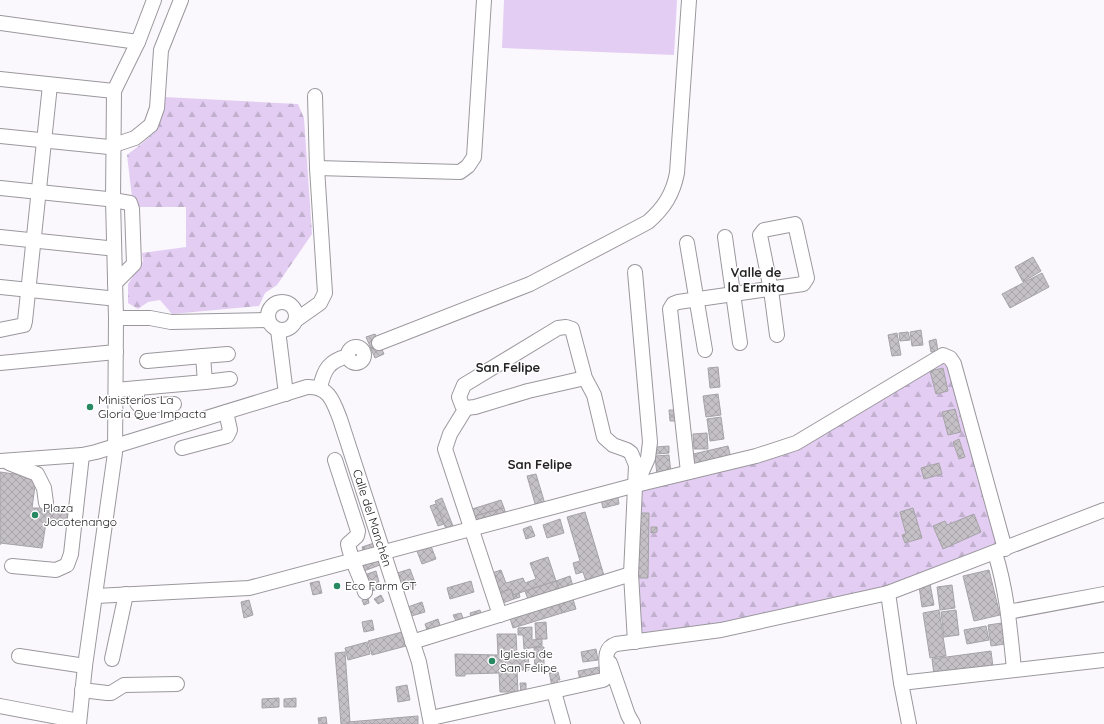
<svg xmlns="http://www.w3.org/2000/svg" width="1104" height="724" font-family="Quicksand,sans-serif">
<style>
.grass{fill:#e3cdf2}
.forest{fill:url(#forest-firs)}
.building{fill:url(#building-cross-hatch);stroke:#a6a3a8}
.lines{fill:none;stroke-linecap:round;stroke-linejoin:round}
.minor-casing{stroke:#9b989d;stroke-width:16}
.minor{stroke:#fff;stroke-width:14}
.poi-dot{fill:#288861;stroke:#fff;stroke-width:1.5}
.labels{text-anchor:middle;stroke-width:3;stroke-linejoin:round;paint-order:stroke}
.poi-label{font-size:12px;fill:#232224;stroke:#fff;text-anchor:start}
.street-label{font-size:12px;fill:#232224;stroke:#fff}
.neighbourhood-label{font-size:13px;font-weight:bold;fill:#232224;stroke:#fff}
</style>
<defs>
<pattern id="forest-firs" width="22" height="20" patternUnits="userSpaceOnUse"><rect width="22" height="20" fill="#e3cdf2"/><path d="M5 1l3.5 6h-7zM16 11l3.5 6h-7z" fill="#c2b0cf"/></pattern>
<pattern id="building-cross-hatch" width="8" height="8" patternUnits="userSpaceOnUse"><rect width="8" height="8" fill="#c4c0c6"/><path d="M0 0l8 8M0 8l8-8" fill="none" stroke="#a8a5aa"/></pattern>
</defs>
<rect width="100%" height="100%" fill="#fbf8fd"/>
<path class="grass" d="M504,0H677L674,55L502,48Z"/>
<g class="forest">
<path d="M164,97L298,104L304,118L312,234L277,285L265,293L259,306L172,314L160,300L148,302L138,309L128,303V284L143,261L142,253L186,247V207H140L132,197L127,155C154,134 159,133 164,97Z"/>
<path d="M946,362L998,547L885,589L639,641L637,486L798,444L905,379Z"/>
</g>
<g class="building">
<path d="M1033,257L1041,271L1023,282L1015,267Z"/>
<path d="M1042,273L1049,287L1010,308L1002,294Z"/>
<path d="M921,330L923,345L912,346L910,332Z"/>
<path d="M908,332L910,340L900,341L899,333Z"/>
<path d="M897,333L901,355L892,356L888,335Z"/>
<path d="M375,334L384,354L375,358L366,337Z"/>
<path d="M936,339L938,351L931,352L929,341Z"/>
<path d="M718,367L720,387L710,388L708,368Z"/>
<path d="M943,368L948,391L936,394L930,371Z"/>
<path d="M718,394L721,415L706,417L703,396Z"/>
<path d="M955,409L961,432L948,435L942,412Z"/>
<path d="M669,410H676L677,421H670Z"/>
<path d="M721,417L724,439L710,441L707,419Z"/>
<path d="M707,433L708,449H694L693,434Z"/>
<path d="M959,439L965,457L959,459L953,442Z"/>
<path d="M669,446V453L656,454V447Z"/>
<path d="M728,446L731,458L692,466L689,455Z"/>
<path d="M669,455L671,473L657,475L655,456Z"/>
<path d="M939,463L942,474L924,479L921,468Z"/>
<path d="M0,472L29,476L35,486L32,508H71L70,521L46,523L42,548L0,543V545Z"/>
<path d="M536,474L545,504L536,507L527,476Z"/>
<path d="M617,492L619,504L603,508L600,496Z"/>
<path d="M442,498L453,526L446,529L435,501Z"/>
<path d="M501,500L504,508L471,517L469,510Z"/>
<path d="M436,504L444,524L438,526L430,506Z"/>
<path d="M504,508L507,517L474,527L471,517Z"/>
<path d="M913,508L922,538L905,543L902,535L906,534L900,512Z"/>
<path d="M585,512L605,579L587,584L583,572L576,574L573,563L580,561L567,517Z"/>
<path d="M636,513H649L648,578H636Z"/>
<path d="M974,514L981,532L943,549L933,526L945,521L947,525Z"/>
<path d="M560,519L564,533L547,538L543,525Z"/>
<path d="M531,526L535,536L526,539L523,529Z"/>
<path d="M651,527H657V532L651,533Z"/>
<path d="M429,541L436,559L422,564L415,546Z"/>
<path d="M374,543L376,551L364,554L362,547Z"/>
<path d="M378,557L380,565L361,572L358,564Z"/>
<path d="M548,557L556,581L513,595L511,589L496,594L489,574L501,570L506,583L523,578L525,583L536,579L530,563Z"/>
<path d="M410,569L416,585L400,591L394,574Z"/>
<path d="M989,570L1000,615L974,621L963,576Z"/>
<path d="M376,571L379,582L368,585L364,575Z"/>
<path d="M570,576L574,590L560,594L556,581Z"/>
<path d="M319,581L322,593L313,595L310,583Z"/>
<path d="M471,581L474,592L450,599L447,588Z"/>
<path d="M556,581L560,594L530,605L525,591Z"/>
<path d="M378,584L379,589L371,591L370,586Z"/>
<path d="M930,584L934,605L922,607L919,586Z"/>
<path d="M952,585L955,608L940,610L937,587Z"/>
<path d="M511,589L514,599L500,604L496,594Z"/>
<path d="M519,593L520,597L514,599L513,595Z"/>
<path d="M381,595L384,601L378,604L374,599Z"/>
<path d="M572,596L576,609L562,613L558,600Z"/>
<path d="M368,598L369,603L364,605L362,600Z"/>
<path d="M249,600L253,615L244,618L241,602Z"/>
<path d="M558,600L562,613L513,628L509,615Z"/>
<path d="M422,602L425,612L408,617L405,608Z"/>
<path d="M480,610L482,617L472,620L470,613Z"/>
<path d="M939,610L946,656L930,658L923,613Z"/>
<path d="M956,610L959,635L944,637L941,612Z"/>
<path d="M461,613L463,618L456,621L453,615Z"/>
<path d="M438,619L442,632L429,636L425,624Z"/>
<path d="M372,620L374,630L364,632L362,622Z"/>
<path d="M546,622L547,639H536L535,623Z"/>
<path d="M1002,623L1005,644L991,646L988,625Z"/>
<path d="M986,626L989,640L967,644L964,630Z"/>
<path d="M532,627V640L542,639V646L524,649L523,635H518V628Z"/>
<path d="M402,632L406,646L372,655L368,641Z"/>
<path d="M497,634H516L517,654H528L529,670H517L518,692H500L499,673L465,674V676H456L455,654L498,655Z"/>
<path d="M367,642L370,654L348,660L345,648Z"/>
<path d="M534,647H544V670L535,671Z"/>
<path d="M596,649L598,660L583,662L581,652Z"/>
<path d="M991,651L993,667L934,675L932,659Z"/>
<path d="M345,652L350,722H348V724H341L335,653Z"/>
<path d="M599,667L601,676L580,680L578,671Z"/>
<path d="M554,670L555,672H558L560,680H557L558,685L552,687L549,671Z"/>
<path d="M520,683H526V692H521Z"/>
<path d="M407,685L410,700L398,702L396,687Z"/>
<path d="M279,698V707L262,708V699Z"/>
<path d="M296,698V707H284V699Z"/>
<path d="M418,716V724H348V722Z"/>
<path d="M326,717L327,724H319L318,718Z"/>
</g>
<g class="lines">
<defs>
<g id="minor">
<path d="M0,23L138,42"/>
<path d="M0,79L114,91"/>
<path d="M315,96L317,168"/>
<path d="M0,136L109,147"/>
<path d="M114,145L135,138L151,125L157,108L161,50L181,0"/>
<path d="M0,188L107,199"/>
<path d="M113,200L130,203L132,209L134,264L115,283"/>
<path d="M0,237L107,248"/>
<path d="M725,237L740,343"/>
<path d="M687,243L705,350"/>
<path d="M635,272L650,442L648,458L637,483"/>
<path d="M0,287L108,298"/>
<circle cx="282" cy="316" r="14"/>
<path d="M116,318H150L171,322L268,320"/>
<path d="M296,320L320,303L325,293L317,168L460,172L468,166L474,157L484,0"/>
<path d="M0,330L24,325L25,321L50,85"/>
<path d="M278,330L286,394"/>
<path d="M379,343L530,284L648,222C664,208 673,194 677,173L689,0"/>
<circle cx="356" cy="355" r="8"/>
<path d="M203,356L228,354"/>
<path d="M0,363L116,352"/>
<path d="M585,378L528,391L475,407L466,408L462,405L459,397L464,385L558,328L566,327L572,329L585,378L594,395L604,437L613,445L627,450L631,453L636,465L631,574L635,642"/>
<path d="M205,382L230,379"/>
<path d="M320,388C324,369 329,361 348,356"/>
<path d="M137,389V403L140,406L174,404"/>
<path d="M116,390L205,382L203,356L147,361"/>
<path d="M466,408L450,434L445,449L500,615"/>
<path d="M182,448L227,436L230,430L226,412"/>
<path d="M335,460L358,531L357,536L348,544C351,561 360,575 365,592"/>
<path d="M0,461L82,455L96,452L307,387C329,386 333,401 340,419L419,662L431,724"/>
<path d="M9,463L37,474L44,488L46,503"/>
<path d="M688,472L670,309L673,304L678,302L803,284L807,278L795,224L764,230L760,235L771,290L777,335"/>
<path d="M995,553C1007,591 1010,630 1014,669"/>
<path d="M12,566L56,570L67,565L71,554L82,455"/>
<path d="M888,593L901,683L909,724"/>
<path d="M96,596L249,588L636,485L756,456L796,443L943,355L950,358L954,364L1005,549"/>
<path d="M1008,612L1104,594"/>
<path d="M412,642L631,574"/>
<path d="M19,656L85,666"/>
<path d="M112,659L126,594"/>
<path d="M610,663L628,715L633,724"/>
<path d="M901,683L1104,660"/>
<path d="M82,690L107,693H111L124,685L177,684"/>
<path d="M554,692L563,724"/>
<path d="M0,706L79,721"/>
<path d="M431,718L603,680L607,677C608,665 601,649 616,644L721,630L888,593L1104,510"/>
<path d="M79,724L85,666L115,453L116,318L113,200L114,91L138,42L154,0"/>
</g>
</defs>
<use href="#minor" class="minor-casing"/>
<use href="#minor" class="minor"/>
</g>
<g class="poi-dot">
<circle cx="90" cy="407" r="4"/>
<circle cx="35" cy="515" r="4"/>
<circle cx="337" cy="586" r="4"/>
<circle cx="492" cy="661" r="4"/>
</g>
<g class="labels">
<g class="poi-label">
<text x="98" y="404">Ministerios La<tspan x="98" dy="14">Gloria Que Impacta</tspan></text>
<text x="43" y="512">Plaza<tspan x="43" dy="14">Jocotenango</tspan></text>
<text x="345" y="590">Eco Farm GT</text>
<text x="500" y="658">Iglesia de<tspan x="500" dy="14">San Felipe</tspan></text>
</g>
<g class="street-label">
<text transform="translate(372 518) rotate(72)" y="4">Calle del Manchén</text>
</g>
<g class="neighbourhood-label">
<text x="756" y="277">Valle de<tspan x="756" dy="15">la Ermita</tspan></text>
<text x="508" y="372">San Felipe</text>
<text x="540" y="469">San Felipe</text>
</g>
</g>
</svg>
